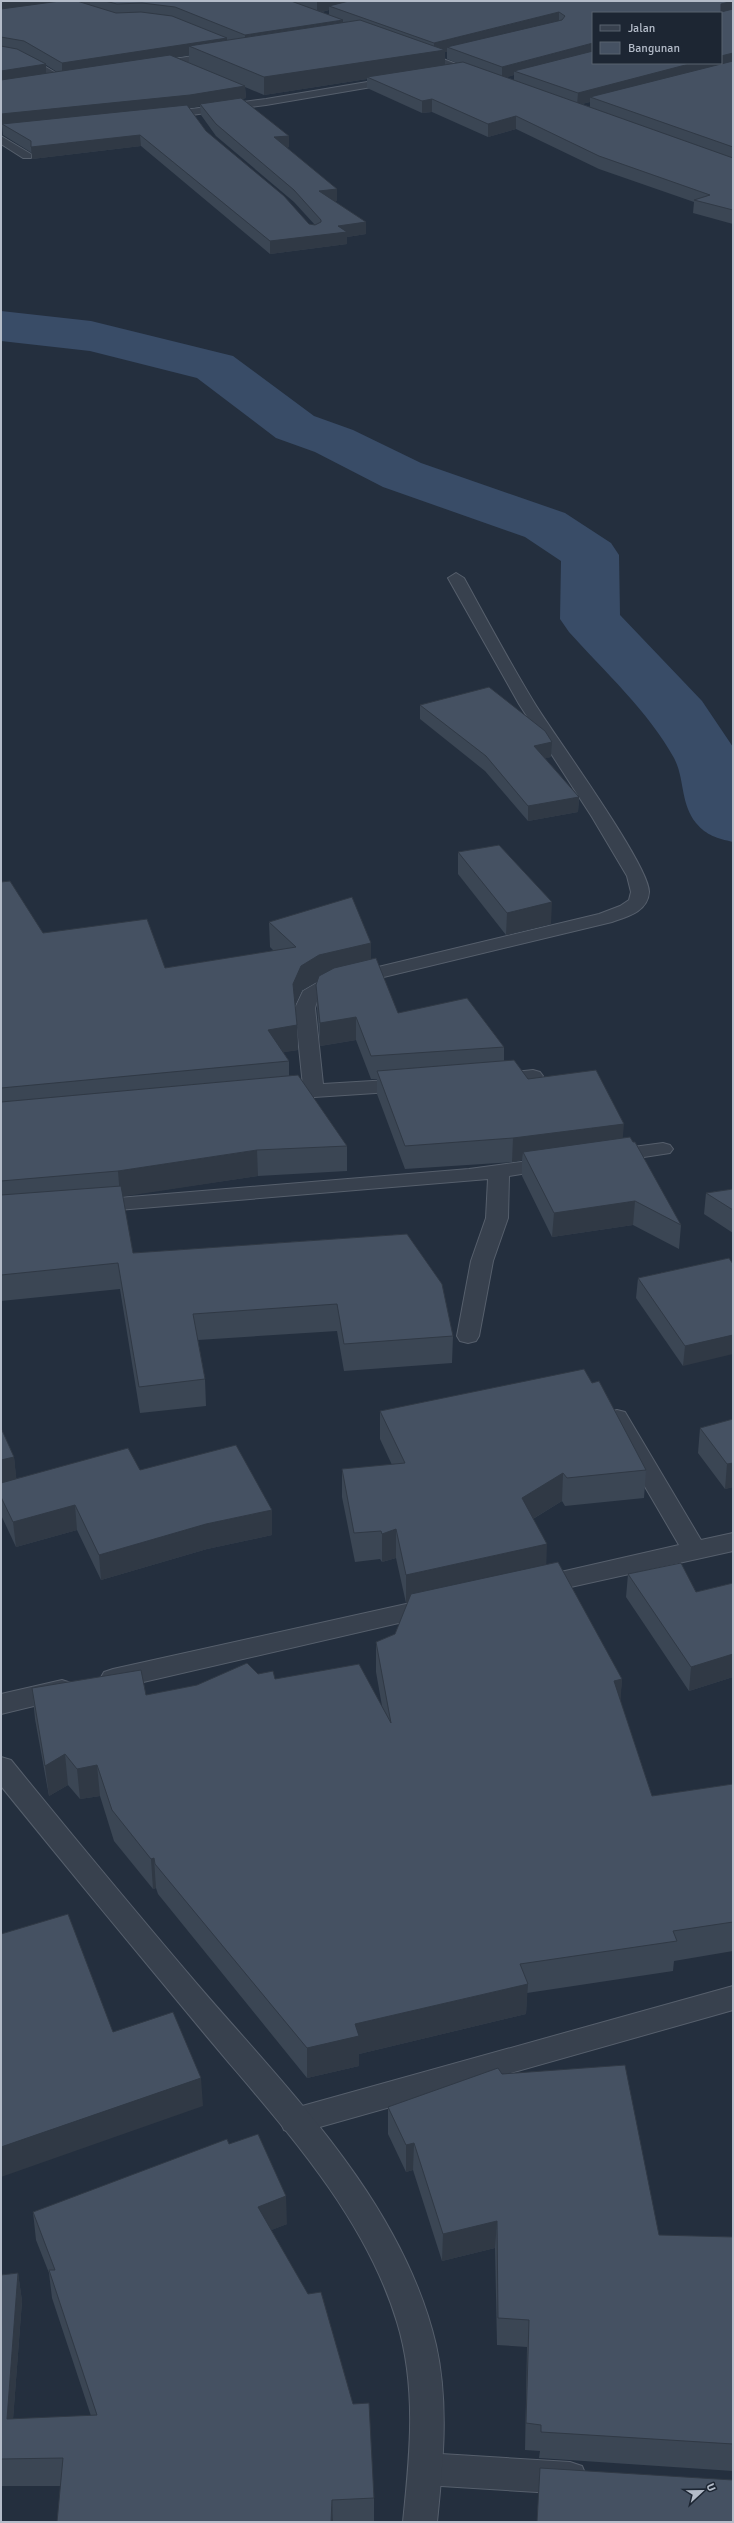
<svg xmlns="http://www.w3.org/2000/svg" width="734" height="2523" font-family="Signika,sans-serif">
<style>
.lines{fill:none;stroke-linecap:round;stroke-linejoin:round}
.river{fill:#394c67;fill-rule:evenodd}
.minor-casing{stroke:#565f6c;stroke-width:2}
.tertiary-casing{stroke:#565f6c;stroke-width:2}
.minor{fill:#38414e;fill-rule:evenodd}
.tertiary{fill:#38414e;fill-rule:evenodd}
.wall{fill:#3b4654;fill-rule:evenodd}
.shaded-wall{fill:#303945}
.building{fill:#455162;stroke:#303945}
</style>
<rect width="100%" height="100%" fill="#242f3e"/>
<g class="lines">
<path class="river" d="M1,311L91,321L233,356L314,416L353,430L421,463L565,513L611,543L619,555L620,615L702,701L733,747V842C717,838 707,836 696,823C680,803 685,779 674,758C649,712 604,671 569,632L560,619L561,561L525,537L383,487L315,452L276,438L197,378L90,351L1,341Z"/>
<defs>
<g id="minor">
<path d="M91,1H113L108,4L1,21V15Z"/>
<path d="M1,50L24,54L66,79L57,81L18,59L1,56Z"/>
<path d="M219,52L222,53V57L154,68L149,65L154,62Z"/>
<path d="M397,77L401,78V82L266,105L162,119L157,116L162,113L266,99Z"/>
<path d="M1,136L31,154V158H23L1,144Z"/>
<path d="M456,573L464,578C487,620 510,663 535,704C554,735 650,866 649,892C648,912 626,917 612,922L334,989L318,998L315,1008L323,1084L406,1079L413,1081L416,1085L413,1089L406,1091L299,1098L292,1096L289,1092L292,1088L303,1086L295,1008L303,991L320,981L599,914L620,906L629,900L631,892L627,876L592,817L519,704L448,578Z"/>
<path d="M533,1070L540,1072L543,1076L540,1080L496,1085L489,1083L486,1079L489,1075Z"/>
<path d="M663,1143L670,1145L673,1149L670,1153L611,1162L604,1160L601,1156L604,1152L611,1150Z"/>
<path d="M551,1158L558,1160L562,1164L558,1168L509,1176L508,1218L493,1261L479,1336L476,1341L468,1343L460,1341L457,1336L471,1261L486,1218L488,1179L94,1212L86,1211L83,1206L86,1201L94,1200L469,1169Z"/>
<path d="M617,1410L625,1412L701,1540L733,1533V1551L539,1594L530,1591L526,1585L530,1579L679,1545L605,1418L609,1412Z"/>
<path d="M433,1598L442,1601L446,1607L442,1613L113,1689L104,1686L100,1679L104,1672L113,1669Z"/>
<path d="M62,1680L71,1683L75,1690L71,1697L1,1714V1694Z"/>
<path d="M733,1986V2010L295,2134L284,2130L280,2121L284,2112L295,2108Z"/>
<path d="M425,2453L570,2462L582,2466L587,2478L582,2490L570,2494L425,2485L413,2481L408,2469L413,2457Z"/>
</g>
<g id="tertiary">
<path d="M413,50H419L483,74L474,76L413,54Z"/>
<path d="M1,1757L11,1760C72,1835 134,1910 197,1984C289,2091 403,2203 436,2345C449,2403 443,2464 437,2522H403C410,2455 417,2387 397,2322C363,2210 277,2121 204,2033C136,1951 68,1869 1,1786Z"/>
</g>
</defs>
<use href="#minor" class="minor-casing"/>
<use href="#tertiary" class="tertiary-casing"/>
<use href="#minor" class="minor"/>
<use href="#tertiary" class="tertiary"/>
</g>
<g class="wall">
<path d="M1,1H733V224L693,213L694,202L599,169L516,129L488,137L432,112L422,113L367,88V79L264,95L245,87L246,98L242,99L289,147L286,148L337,189V201H335L366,234L347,237V244L270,254L141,146L32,159V153L3,135L2,126H1ZM90,1V5L80,2ZM329,10V15L322,12ZM445,52H447V59L457,63L445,65ZM189,55V63L176,57ZM46,65L57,72L46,73ZM514,75V80L506,77ZM590,102V107L582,104ZM200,106L201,115L216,136L294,202L315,225L309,224L206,131L189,108Z"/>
<path d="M420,705L552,742L551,757L545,758L579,797L578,812L528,821L485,771L420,719Z"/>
<path d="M458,852L551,924L506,935L458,874Z"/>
<path d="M1,882L43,933L165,968L274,951L270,947L269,922L371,943V959L398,1013L504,1047V1061L528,1079L623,1138L681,1225L679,1249L633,1225L552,1237L522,1176V1160L512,1162L405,1169L377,1094V1079H371L356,1040L320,1046L317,1008L316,985L318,981L302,990L295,1004L297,1025L298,1050L283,1052L289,1061V1076L347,1146V1171L258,1176L122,1196L133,1253L407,1234L453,1336L452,1363L344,1371L337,1331L198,1340L205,1379L206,1406L140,1413L120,1289L1,1301Z"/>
<path d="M733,1189V1233L704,1214L706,1193Z"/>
<path d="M729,1258L683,1366L636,1298L638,1278Z"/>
<path d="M592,1383L646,1470L644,1498L565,1506L562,1501L533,1519L546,1565L622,1679L620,1701L652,1796L733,1784V1951L674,1961L673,1971L527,1993L526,2014L359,2054V2066L307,2078L158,1894L156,1888L153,1889L114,1841L100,1796L80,1799L68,1785L49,1796L35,1719L32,1688L146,1695L258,1674L275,1679L382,1706L376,1672V1642L395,1634L408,1603H406L396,1558L382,1562L380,1559L355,1562L342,1497V1469L392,1465L380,1439V1411Z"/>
<path d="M733,1419V1487L725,1489L698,1453L700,1428Z"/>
<path d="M1,1428L14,1457L16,1478L140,1470L272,1510V1535L207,1549L101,1580L77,1530L16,1547L1,1515Z"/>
<path d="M628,1574L696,1592L733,1583V1677L689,1691L626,1597Z"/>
<path d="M502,2074L659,2235L733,2237V2471L539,2458L540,2451L525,2450L527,2347L497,2345L495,2248L442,2261L413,2170L406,2172L388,2134V2107Z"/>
<path d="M229,2144L287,2224L271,2230L374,2498V2522H57L61,2486H1V2275L18,2273L22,2301L13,2419L91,2416L52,2298L49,2273L36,2240L33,2212Z"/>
<path d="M540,2468L733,2522H537Z"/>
</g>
<g class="shaded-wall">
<path d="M8,1H58L1,13V2Z"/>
<path d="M74,1H90L74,2Z"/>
<path d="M322,1H362L329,6V10L317,13V2Z"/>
<path d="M733,1V12L721,15V4Z"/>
<path d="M559,12V24L447,47V52H445V67L367,77V79L264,95V77L434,51V43Z"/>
<path d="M343,20V31L245,46V35Z"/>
<path d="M227,38V49L189,46V55L62,74V63Z"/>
<path d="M593,43V54L514,71V75L502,79V67Z"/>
<path d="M733,53V64L590,97V102L577,105L578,93L693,63H721V56Z"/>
<path d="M46,64V76L1,83V71Z"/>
<path d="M245,86L246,98L202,106L200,104V106L191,108L6,126L2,124V126H1V114Z"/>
<path d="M432,99V112L422,113V101Z"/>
<path d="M516,116V129L488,137V124Z"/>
<path d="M140,135L141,146L32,159L31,147Z"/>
<path d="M289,136V147L274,149V137Z"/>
<path d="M337,189V201L319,203V191Z"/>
<path d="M366,222V234L347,237V244L270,254V241L338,226Z"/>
<path d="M552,742L551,757L534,761V746Z"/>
<path d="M579,797L578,812L528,821V806Z"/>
<path d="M552,902L551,924L506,935L507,913Z"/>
<path d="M371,943V967L320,980L302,990L294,1008L293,984L301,966L319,955Z"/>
<path d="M356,1017V1040L320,1046V1023Z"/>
<path d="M297,1025L298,1050L268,1055V1030Z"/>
<path d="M624,1124L622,1147L523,1152L522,1160L512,1162L513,1138Z"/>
<path d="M257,1150L258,1176L120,1197L118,1171Z"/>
<path d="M635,1201L633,1225L552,1237L554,1213Z"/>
<path d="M733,1335V1354L683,1366L685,1346Z"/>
<path d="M14,1457L17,1484L1,1488V1460Z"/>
<path d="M733,1463V1487L725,1489L727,1464Z"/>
<path d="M563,1473L562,1501L521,1526L522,1498Z"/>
<path d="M75,1505L77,1530L16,1547L13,1522Z"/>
<path d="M272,1510V1535L207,1549L101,1580L99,1555L206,1524Z"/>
<path d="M396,1529V1558L382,1562V1534Z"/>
<path d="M547,1544L546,1573L406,1603V1575Z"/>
<path d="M733,1654V1677L689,1691L691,1667Z"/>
<path d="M622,1679L620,1709L614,1681Z"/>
<path d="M65,1754L68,1785L49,1796L45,1766Z"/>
<path d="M97,1765L100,1796L80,1799L77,1769Z"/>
<path d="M154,1858L156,1888L153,1889L151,1859Z"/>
<path d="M528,1984L526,2014L359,2054V2066L307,2078V2048L355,2024Z"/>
<path d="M201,2078L203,2106L1,2177V2147Z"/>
<path d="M414,2143L413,2170L406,2172V2145Z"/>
<path d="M286,2196L287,2224L259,2235L258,2207Z"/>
<path d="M497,2221L495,2248L442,2261L443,2234Z"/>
<path d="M18,2273L22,2301L11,2447L7,2419Z"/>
<path d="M332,2500L333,2522H331Z"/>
</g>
<g class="building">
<path d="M60,1H77L116,13L141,12L172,16L227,38L62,63L24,41L1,37V9Z"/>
<path d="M105,1H291L343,20L245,35L175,7L142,3L117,4Z"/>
<path d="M349,1H733L721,4V12L733,9V53L721,56V13H593V43L502,67L447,47L562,20L565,16L559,12L434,43L329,6Z"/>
<path d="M360,20L445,50L264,77L189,46Z"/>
<path d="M1,46L17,49L46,64L1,71Z"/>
<path d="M593,51V63H693L578,93L514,71Z"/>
<path d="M170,55L245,86L190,95L1,114V80Z"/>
<path d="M733,61V147L590,97Z"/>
<path d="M463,62L733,158V210L694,200L710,195L599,156L516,116L488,124L432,99L422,101L367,77Z"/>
<path d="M241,98L289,136L274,137L337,189L319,191L366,222L338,226L347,232L270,241L140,135L31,147V141L2,124L187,105L206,131L284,196L309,224L315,225L321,222V220L294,190L216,124L200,104Z"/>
<path d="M489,687L545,731L552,742L534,746L579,797L528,806L486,756L420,705Z"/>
<path d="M499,845L552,902L507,913L458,852Z"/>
<path d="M10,881L43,933L147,919L165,968L296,947L269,922L352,897L371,943L319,955L301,966L293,984L297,1025L268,1030L289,1061L1,1088V882Z"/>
<path d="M376,958L398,1013L467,998L504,1047L371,1056L356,1017L320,1023L316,985L319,976L334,968Z"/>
<path d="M514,1060L528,1079L596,1070L624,1124L513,1138L405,1146L377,1071Z"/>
<path d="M298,1075L347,1146L257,1150L118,1171L1,1181V1102Z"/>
<path d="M630,1137L633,1142H635L681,1225L635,1201L554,1213L523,1152Z"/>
<path d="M121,1186L133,1253L407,1234L442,1284L453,1336L344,1344L337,1304L193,1314L205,1379L139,1387L118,1263L1,1275V1195Z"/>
<path d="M733,1189V1210L706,1193Z"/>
<path d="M729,1258L733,1264V1335L685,1346L638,1278Z"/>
<path d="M584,1369L592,1383L599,1381L646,1470L567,1478L563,1473L522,1498L547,1544L406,1575L396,1529L382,1534L381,1531L354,1533L342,1469L405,1463L380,1411Z"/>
<path d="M733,1419V1463L727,1464L700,1428Z"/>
<path d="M1,1428L14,1457L1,1460Z"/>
<path d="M236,1445L272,1510L206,1524L99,1555L75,1505L13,1522L1,1497V1483L128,1448L140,1470Z"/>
<path d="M558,1562L622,1679L614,1681L652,1796L733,1784V1922L673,1931L677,1941L520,1964L528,1984L355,2024L359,2036L307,2048L155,1864L154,1858L151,1859L112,1810L97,1765L77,1769L65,1754L45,1766L32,1688L141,1670L146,1695L197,1685L247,1663L258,1674L273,1671L275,1679L359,1664L391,1723L376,1642L395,1634L411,1594Z"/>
<path d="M681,1563L696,1592L733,1583V1654L691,1667L628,1574Z"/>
<path d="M68,1914L113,2032L173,2012L201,2078L1,2147V1934Z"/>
<path d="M625,2065L659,2235L733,2237V2444L541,2432V2425L526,2423L529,2320L498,2318L497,2221L443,2234L414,2143L406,2145L388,2107L498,2068L502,2074Z"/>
<path d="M258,2134L286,2196L258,2207L308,2294L321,2292L353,2404L369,2403L374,2498L332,2500L331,2522H57L63,2458L1,2459V2275L18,2273L7,2419L97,2415L49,2270H55L33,2212L227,2139L229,2144Z"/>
<path d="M540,2468L733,2480V2522H537Z"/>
</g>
<rect width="734" height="2523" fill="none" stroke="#b4bcc9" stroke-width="4"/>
<rect x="592" y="12" width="130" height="52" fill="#1d2633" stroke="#59626f"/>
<rect x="600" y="25" width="20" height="6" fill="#38414e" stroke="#59626f"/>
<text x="628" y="32" font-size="12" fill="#b4bcc9">Jalan</text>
<rect x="600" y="42" width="20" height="12" fill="#455162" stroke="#59626f"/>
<text x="628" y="52" font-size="12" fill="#b4bcc9">Bangunan</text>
<g transform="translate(702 2491) rotate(68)" stroke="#1d2633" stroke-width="3" paint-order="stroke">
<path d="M0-3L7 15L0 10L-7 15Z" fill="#b4bcc9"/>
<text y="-6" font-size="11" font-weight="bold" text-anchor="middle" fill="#b4bcc9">U</text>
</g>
</svg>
